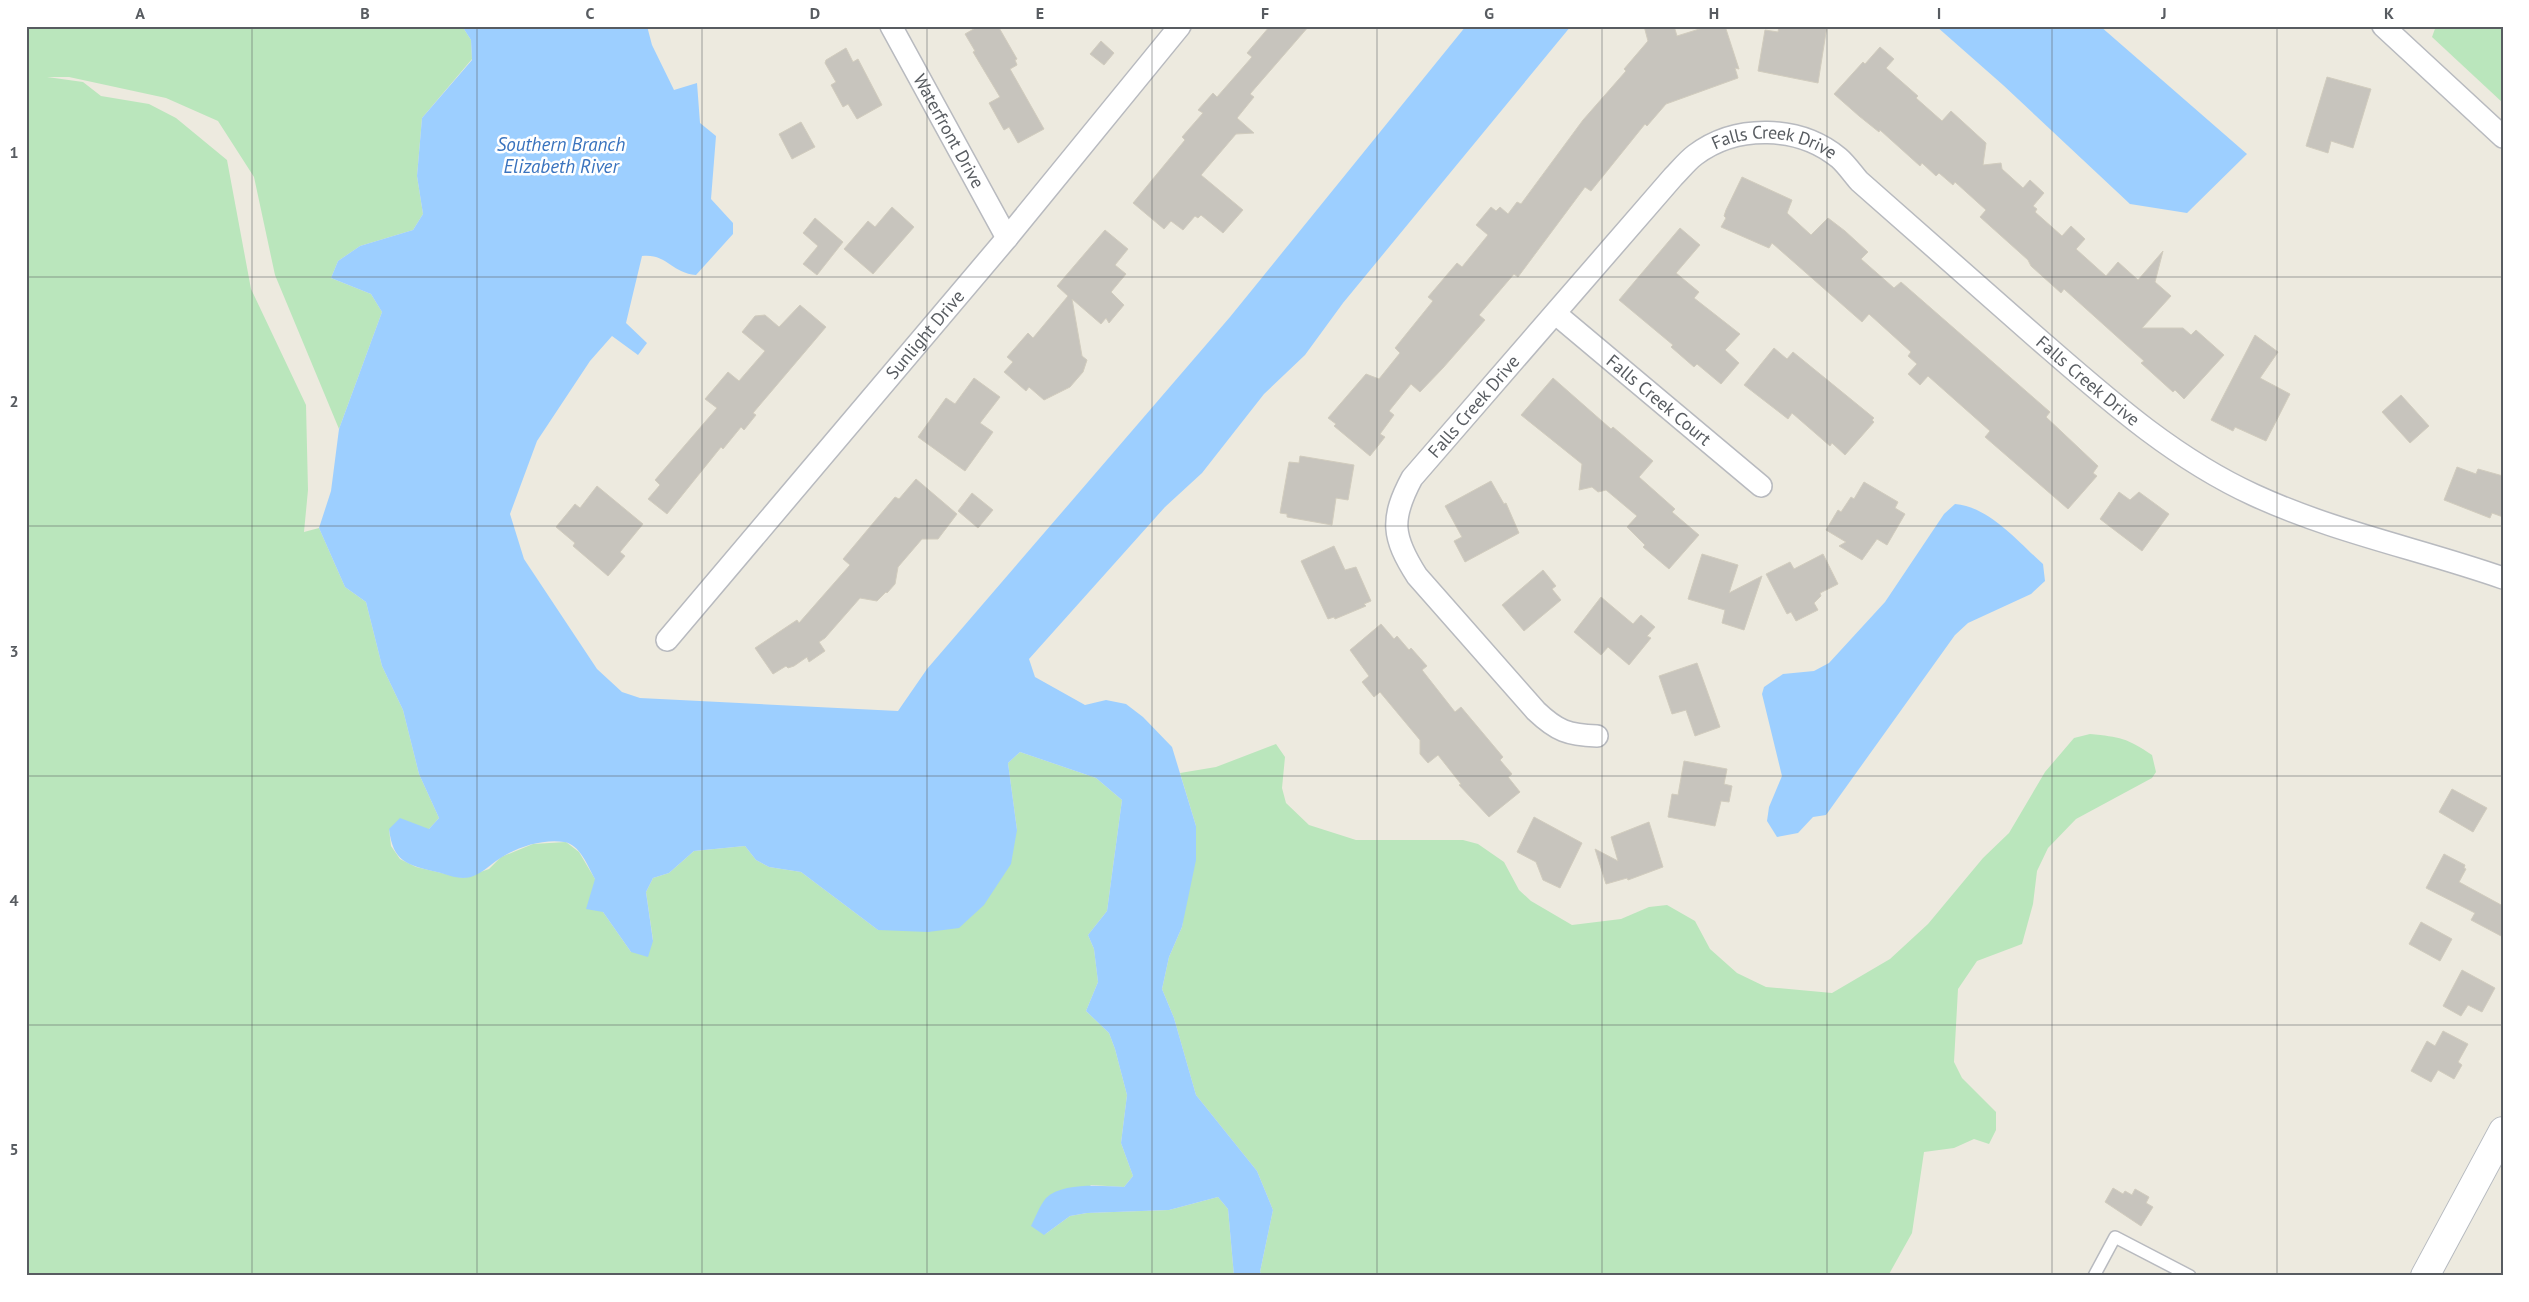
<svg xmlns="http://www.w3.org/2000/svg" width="2529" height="1302" font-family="'PT Sans',sans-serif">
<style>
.green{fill:#bae6bc}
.water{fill:#9dcfff}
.building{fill:#c7c4bd;stroke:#d1ccbe}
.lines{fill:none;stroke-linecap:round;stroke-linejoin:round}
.lane-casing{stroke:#b8babf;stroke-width:14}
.street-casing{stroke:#b8babf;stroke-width:24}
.secondary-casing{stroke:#b5b9bf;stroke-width:30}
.lane{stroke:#fff;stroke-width:11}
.street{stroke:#fff;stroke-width:21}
.secondary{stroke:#fff;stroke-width:28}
.grid{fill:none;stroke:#585c61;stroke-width:1;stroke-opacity:0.55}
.labels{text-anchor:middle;stroke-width:5;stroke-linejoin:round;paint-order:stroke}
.street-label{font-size:18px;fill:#585c61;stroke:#fff}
.water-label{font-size:19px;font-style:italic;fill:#3973be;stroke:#fff}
.neatline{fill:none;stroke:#585c61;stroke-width:2}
.grid-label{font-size:16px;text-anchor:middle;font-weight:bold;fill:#585c61}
</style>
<rect width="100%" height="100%" fill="#edeadf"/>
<g class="green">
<path d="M26,26H462L471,40L472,59L422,118L417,176L423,214L413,230L360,246L338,261L331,278L371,294L382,312L339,429L275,275L254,177L218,121L166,98L69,77H47L83,82L101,96L149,104L176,118L227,160L251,289L306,405L308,490L304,532L319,528L345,587L366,602L382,666L403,710L419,774L439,818L429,829H389L391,846L400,859L416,867L463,878L489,869L501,857L533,844L566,842L579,852L595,879L603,912L631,952L653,940L646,892L653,878L669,873L694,851L745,846L756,860L769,867L801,872L878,930L1017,830L1008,763L1020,752L1096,778L1122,800L1107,911L1088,935L1094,949L1098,982L1086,1011L1109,1033L1115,1049L1127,1095L1121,1143L1133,1176L1124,1187L1091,1185L1044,1235L1070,1216L1087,1213L1169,1210L1218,1197L1228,1209L1234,1276H26Z"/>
<path d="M2436,26H2503V103L2432,37Z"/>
<path d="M2090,734C2120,737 2127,738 2152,755L2156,772L2152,778L2076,819L2048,848L2037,871L2033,904L2022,944L1977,961L1958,989L1954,1062L1962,1078L1996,1112V1130L1989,1144L1974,1139L1954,1148L1924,1152L1912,1233L1888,1276H1264L1260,1272L1273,1210L1257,1171L1196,1095L1174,1018L1162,989L1169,957L1182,927L1196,826L1180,773L1216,767L1276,744L1285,757L1282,788L1286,803L1309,825L1356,840H1463L1478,844L1504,862L1519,890L1531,901L1572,925L1621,919L1649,907L1667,905L1695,921L1710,949L1737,973L1766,987L1832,993L1890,959L1928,924L1983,858L2009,833L2045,772L2074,738Z"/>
</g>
<g class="water">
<path d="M462,26H647L652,45L674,90L697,83L700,123L716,136L711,199L733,223V234L696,275C672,273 666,253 642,256L626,323L647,343L638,355L612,336L590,361L537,441L510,514L524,559L597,669L622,692L640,698L898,711L927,669L1230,317L1466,26H1571L1343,303L1305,355L1264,394L1202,473L1165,507L1029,659L1035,677L1085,705L1106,700L1126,704L1143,717L1172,747L1196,826V860L1182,927L1169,957L1162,989L1174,1018L1196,1095L1257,1171L1273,1210L1260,1272L1264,1276H1234L1228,1209L1218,1197L1169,1210L1087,1213L1070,1216L1044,1235L1031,1226C1035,1218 1040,1205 1046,1198C1063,1182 1102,1186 1124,1187L1133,1176L1121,1143L1127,1095L1115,1049L1109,1033L1086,1011L1098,982L1094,949L1088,935L1107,911L1122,800L1096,778L1020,752L1008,763L1017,830L1011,864L984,905L959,928L928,932L878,930L801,872L769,867L756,860L745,846L694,851L669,873L653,878L646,892L653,941L648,957L631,952L603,912L586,909L595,879C588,867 580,844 564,842C544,839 520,846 502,857C490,864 479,878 463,878C455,878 445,874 437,872C407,865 393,862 389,829L400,818L429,829L439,818L419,774L403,710L382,666L366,602L345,587L319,528L331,491L339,429L382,312L371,294L331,278L338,261L360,246L413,230L423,214L417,176L422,118L472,60L471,40Z"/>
<path d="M1936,26H2100L2247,154L2187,213L2130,204L2003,85Z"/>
<path d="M1955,504C1990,507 2018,542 2043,564L2045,581L2031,594L1968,623L1955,635L1826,815L1813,817L1798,833L1777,837L1767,821L1769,807L1782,776L1762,694L1764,687L1783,674L1814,671L1829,663L1885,602L1944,514Z"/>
</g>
<g class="building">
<path d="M979,26H998L1017,59L1015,60L1017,65L1010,69L1044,129L1018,143L1009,127L1004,130L989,103L1000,97L973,52L975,51L965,34Z"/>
<path d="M1270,26H1309L1250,94L1254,97L1237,118L1254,133L1236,134L1201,175L1243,210L1223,233L1201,215L1198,218L1195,216L1183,230L1171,221L1164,229L1133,203L1185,140L1182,137L1203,113L1198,110L1213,93L1217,97L1252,57L1247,53Z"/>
<path d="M1644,26H1674L1677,36L1709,26H1725L1739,69L1735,68L1738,78L1666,104L1647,126L1645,124L1591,191L1585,187L1518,277L1514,274L1479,315L1485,320L1443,368L1420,392L1411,384L1389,411L1394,415L1380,434L1385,437L1370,456L1334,426L1336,424L1328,418L1366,374L1379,379L1400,353L1395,348L1433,301L1428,297L1457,263L1462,267L1488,235L1476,225L1491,207L1496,211L1500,207L1508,214L1517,202L1521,204L1583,120L1626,71L1624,69L1648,41Z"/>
<path d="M1779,26H1827L1818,83L1758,71L1765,30L1778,32Z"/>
<path d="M1101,41L1114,53L1104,65L1090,54Z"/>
<path d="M1880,47L1894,59L1886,68L1918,96L1916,98L1942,121L1951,111L1986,143L1983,165L2001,163L2002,169L2023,188L2030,180L2044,193L2033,206L2037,209L2035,212L2062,236L2071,226L2085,239L2076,249L2106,276L2118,262L2138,280L2163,251L2155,282L2171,296L2142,328H2183L2191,335L2196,330L2224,355L2184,399L2175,390L2173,392L2141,363L2144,361L2064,289L2061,293L2031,266L2028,260L1980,217L1986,210L1955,182L1953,185L1939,173L1936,176L1922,163L1920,166L1880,130L1879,132L1859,116L1834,94L1863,62L1865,64Z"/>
<path d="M846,48L853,62L858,59L882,105L857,119L848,104L843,107L831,85L836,82L825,63L826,60Z"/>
<path d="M2327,77L2371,89L2353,148L2331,141L2328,153L2306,146Z"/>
<path d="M801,122L815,147L792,159L779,134Z"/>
<path d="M1742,177L1792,200L1787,213L1811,235L1828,218L1845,231L1868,252L1861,259L1894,288L1901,282L2050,412L2046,417L2098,466L2093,473L2097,476L2068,509L1985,437L1990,431L1928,376L1920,385L1908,374L1917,364L1908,356L1911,352L1869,314L1862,322L1772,243L1769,248L1721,227L1726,218L1724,216L1726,210Z"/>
<path d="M892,207L914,227L873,274L844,249L868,221L875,227Z"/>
<path d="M815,218L843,242L817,275L803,264L818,246L803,233Z"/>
<path d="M1680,228L1700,245L1676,273L1699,292L1694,298L1740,334L1725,350L1739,363L1721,384L1697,364L1694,367L1671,347L1673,345L1619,300Z"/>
<path d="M1105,230L1128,249L1115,265L1126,274L1111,292L1124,305L1109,323L1106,318L1101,324L1072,299L1082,356L1087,360L1083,372L1070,387L1044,400L1029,387L1026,391L1004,372L1013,362L1007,357L1028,333L1033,338L1068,296L1057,286Z"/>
<path d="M800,305L826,327L753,413L756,415L744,430L741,427L723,449L721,447L667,514L648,499L660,485L655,480L717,408L705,399L728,372L739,381L765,351L742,332L755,316L765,315L779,327Z"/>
<path d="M2255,335L2278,352L2260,378L2290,394L2266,441L2235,427L2233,431L2211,420Z"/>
<path d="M1774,348L1787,359L1793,352L1874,418L1872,420L1874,422L1845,455L1832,443L1830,446L1792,413L1788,419L1744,385Z"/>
<path d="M974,378L1000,397L980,423L993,432L965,471L918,437L946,398L955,404Z"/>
<path d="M1553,378L1611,429L1613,427L1653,461L1639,477L1675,509L1672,512L1699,535L1669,569L1643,547L1645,545L1627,527L1637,516L1606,490L1598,492L1592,487L1579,490L1582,464L1521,415Z"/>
<path d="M2401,395L2429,426L2410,443L2382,412Z"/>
<path d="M1300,456L1354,465L1348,500L1336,498L1332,525L1287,517V514L1280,513L1289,462L1299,463Z"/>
<path d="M2457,467L2476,474L2478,469L2503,476V517L2492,513L2490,518L2444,500Z"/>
<path d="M916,479L957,514L938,539H922L898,567L895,584L887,593L886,592L877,601L860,598L825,638L819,642L825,651L809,662L807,657L794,666L788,668L786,666L773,674L755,648L797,620L799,623L850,565L843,559L895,497L899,499Z"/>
<path d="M1491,481L1504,504L1506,503L1519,533L1465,562L1454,541L1462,537L1445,506Z"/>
<path d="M1864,482L1898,502L1895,508L1905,514L1887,545L1877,539L1862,560L1839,546L1846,542L1826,530L1838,510L1841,512L1851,497L1854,499Z"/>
<path d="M597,486L643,524L620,552L625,556L608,576L573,546L575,543L556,527L575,504L580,508Z"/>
<path d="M2119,492L2130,500L2139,492L2169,514L2142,551L2100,519Z"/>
<path d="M972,493L993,510L978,528L958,511Z"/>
<path d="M1334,546L1345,570L1356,567L1371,601L1364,604L1366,606L1335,619L1334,617L1328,619L1301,561Z"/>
<path d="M1702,554L1738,565L1729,593L1762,576L1744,630L1722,623L1725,610L1688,599Z"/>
<path d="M1823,554L1838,584L1820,593L1821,596L1814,603L1818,610L1796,621L1791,612L1787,614L1766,574L1790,562L1794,569Z"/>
<path d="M1543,570L1556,586L1552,589L1561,600L1524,631L1502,605Z"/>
<path d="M1601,597L1633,624L1641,615L1655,627L1647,636L1651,638L1629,665L1608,647L1601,655L1574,632Z"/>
<path d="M1381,624L1394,639L1397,636L1409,650L1411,648L1427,666L1422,670L1455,712L1461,707L1503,757L1500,760L1512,774L1508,777L1520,792L1489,817L1459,785L1461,784L1438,755L1428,763L1420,754V740L1380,692L1374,697L1362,682L1369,676L1350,650Z"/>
<path d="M1697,663L1720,727L1695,736L1686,710L1672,714L1659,676Z"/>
<path d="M1684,761L1727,769L1724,784L1732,786L1729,802L1721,801L1715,826L1668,817L1672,794L1678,795Z"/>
<path d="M2452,789L2487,808L2473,832L2439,812Z"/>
<path d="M1534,817L1582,843L1560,888L1543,880L1536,862L1517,852Z"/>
<path d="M1649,822L1663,867L1628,880L1627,878L1606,884L1595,849L1618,861L1611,837Z"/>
<path d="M2444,854L2465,865L2464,868L2466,869L2459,882L2503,906V937L2471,920L2475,913L2426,888Z"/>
<path d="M2421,922L2452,939L2440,961L2409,944Z"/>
<path d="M2462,970L2495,988L2482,1012L2468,1005L2461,1016L2443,1006Z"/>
<path d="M2443,1031L2468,1044L2458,1062L2462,1065L2454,1079L2438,1070L2431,1082L2411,1071L2427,1041L2435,1046Z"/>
<path d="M2113,1188L2123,1194L2125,1191L2132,1195L2135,1189L2149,1197L2146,1203L2153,1207L2141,1226L2105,1202Z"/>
</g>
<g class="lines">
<defs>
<path id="lane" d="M2094,1276L2115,1237L2190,1276"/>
<g id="street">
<path id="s1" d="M891,26L1007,238"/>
<path d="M2383,26L2503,137"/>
<path id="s2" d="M1556,314L1761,486"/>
<path id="s3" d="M667,640L1007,238L1180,26"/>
<path id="s4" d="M1597,736C1568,735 1557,731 1536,711L1417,576C1392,537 1390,519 1412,478L1673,177C1680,170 1687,161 1695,155C1736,124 1799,125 1839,158C1846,164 1853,174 1859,181C1918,233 1977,285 2036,337C2104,396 2171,457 2254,495C2334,532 2420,549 2503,578"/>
</g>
<path id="secondary" d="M2425,1276L2503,1131"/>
</defs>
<use href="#lane" class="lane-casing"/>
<use href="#street" class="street-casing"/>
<use href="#secondary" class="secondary-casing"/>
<use href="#lane" class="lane"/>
<use href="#street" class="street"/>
<use href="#secondary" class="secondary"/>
</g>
<path class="grid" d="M252,26V1276M477,26V1276M702,26V1276M927,26V1276M1152,26V1276M1377,26V1276M1602,26V1276M1827,26V1276M2052,26V1276M2277,26V1276M26,277H2503M26,526H2503M26,776H2503M26,1025H2503"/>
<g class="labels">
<g class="street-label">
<text dy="6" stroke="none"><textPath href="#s1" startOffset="120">Waterfront Drive</textPath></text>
<text dy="6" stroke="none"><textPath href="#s4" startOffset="868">Falls Creek Drive</textPath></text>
<text dy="6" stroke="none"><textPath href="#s3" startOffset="400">Sunlight Drive</textPath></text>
<text dy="6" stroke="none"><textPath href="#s4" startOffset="1272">Falls Creek Drive</textPath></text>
<text dy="6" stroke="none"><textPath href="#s2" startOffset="134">Falls Creek Court</textPath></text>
<text dy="6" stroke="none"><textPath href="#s4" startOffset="448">Falls Creek Drive</textPath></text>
</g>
<g class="water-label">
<text x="561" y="151">Southern Branch<tspan x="561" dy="22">Elizabeth River</tspan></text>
</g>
</g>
<rect width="2529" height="1302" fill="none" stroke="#ffffff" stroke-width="55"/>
<rect x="28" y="28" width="2474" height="1246" class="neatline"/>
<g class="grid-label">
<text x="140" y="19">A</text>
<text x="365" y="19">B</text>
<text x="590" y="19">C</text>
<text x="815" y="19">D</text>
<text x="1040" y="19">E</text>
<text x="1265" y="19">F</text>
<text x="1489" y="19">G</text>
<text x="1714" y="19">H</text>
<text x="1939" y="19">I</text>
<text x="2164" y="19">J</text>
<text x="2389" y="19">K</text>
<text x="14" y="158">1</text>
<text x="14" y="407">2</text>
<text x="14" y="657">3</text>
<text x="14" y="906">4</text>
<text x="14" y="1155">5</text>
</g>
</svg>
